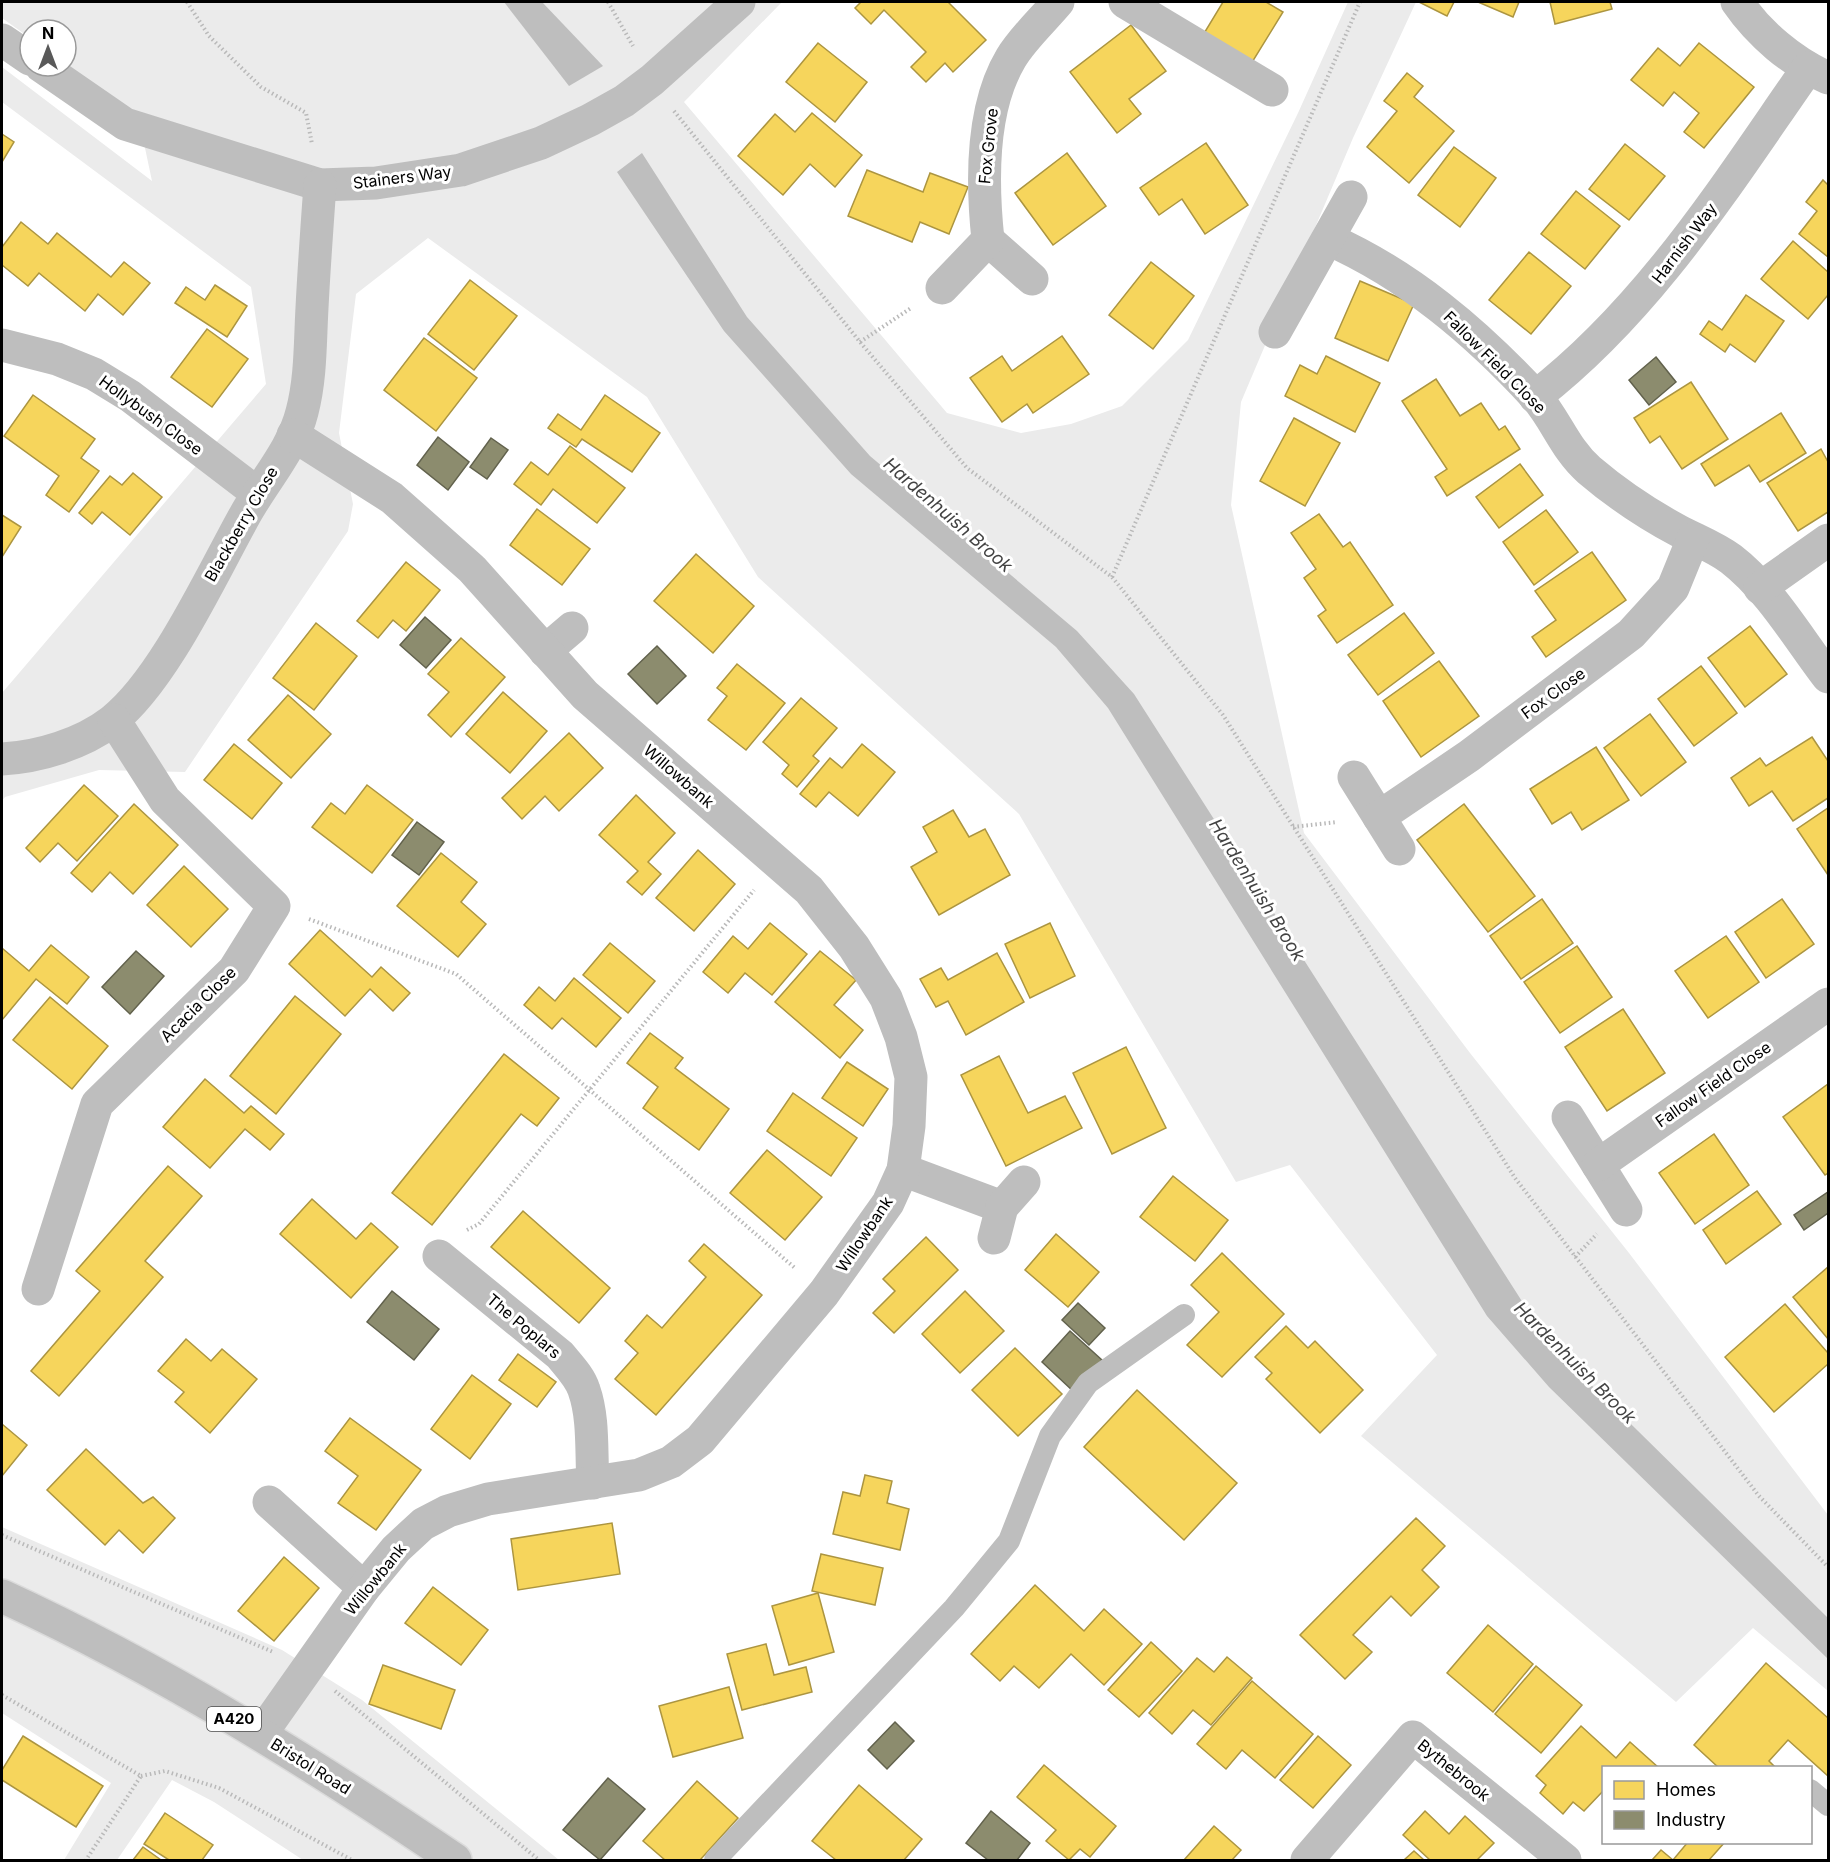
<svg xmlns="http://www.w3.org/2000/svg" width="1830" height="1862" font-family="Inter,sans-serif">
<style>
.green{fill:#ebebeb}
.water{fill:#bebebe}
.homes{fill:#f6d55c;stroke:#ac9540;stroke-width:1.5}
.industry{fill:#8c8c6e;stroke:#62624d;stroke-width:1.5}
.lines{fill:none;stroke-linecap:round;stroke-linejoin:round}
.primary-casing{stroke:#dbdbdb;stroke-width:36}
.path{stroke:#b9b9b9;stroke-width:4;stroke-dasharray:1.5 3;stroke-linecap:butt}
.lane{stroke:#bebebe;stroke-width:22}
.street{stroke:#bebebe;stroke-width:33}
.primary{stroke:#bebebe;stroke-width:33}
.labels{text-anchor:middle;stroke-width:6;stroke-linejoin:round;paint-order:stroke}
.shield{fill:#fff;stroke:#4c4c4c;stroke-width:1.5}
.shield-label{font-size:15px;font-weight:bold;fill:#000}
.street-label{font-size:16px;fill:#000;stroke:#fff}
.water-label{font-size:18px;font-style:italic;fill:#434343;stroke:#fff}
</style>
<rect width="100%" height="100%" fill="#fff"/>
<g class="green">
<path d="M2,2H782L684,102L947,413L1021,433L1071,424L1122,406L1188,340L1298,113L1348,2H1416L1353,138L1241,402L1231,505L1304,833L1470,1053L1629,1253L1828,1515V1691L1753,1628L1676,1702L1361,1436L1437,1355L1290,1165L1236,1182L1019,814L758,577L647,397L428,238L356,294L339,433L353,504L348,531L185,772L99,770L5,797L2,801V693L266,384L251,287L2,102V67L152,181L138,115L66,64V30H30V38L2,18Z"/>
<path d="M2,1527L282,1650L362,1700L559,1860H303L214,1802L172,1780L117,1860H64L111,1783L2,1713Z"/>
</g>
<g class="water">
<path d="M504,2H542L603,66L569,86Z"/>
<path d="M642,153L747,317L870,456L1077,631L1134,694L1525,1306L1574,1368L1828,1618V1659L1549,1387L1487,1316L1108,708L1056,647L851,474L724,331L617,172Z"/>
</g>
<g class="homes">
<path d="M861,2H948L986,40L953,72L945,63L926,82L911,67L926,52L884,10L871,24L855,8Z"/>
<path d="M1223,2H1266L1283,12L1251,64L1203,35Z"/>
<path d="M1419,2H1454L1447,16Z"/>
<path d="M1478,2H1519L1513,17Z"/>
<path d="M1550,2H1610L1612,9L1555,24Z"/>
<path d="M1131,25L1166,71L1129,99L1141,114L1117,133L1070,72Z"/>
<path d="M818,43L867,82L835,122L786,82Z"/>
<path d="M1699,43L1754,87L1704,148L1684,132L1699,113L1674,92L1663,106L1631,80L1658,48L1680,66Z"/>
<path d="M1407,73L1423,86L1414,97L1454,131L1409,183L1367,147L1397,111L1384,101Z"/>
<path d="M812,113L862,155L835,187L810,164L783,195L738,156L775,114L795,132Z"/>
<path d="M2,134L14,142L2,162Z"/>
<path d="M1206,143L1248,205L1205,234L1182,199L1159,215L1140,188Z"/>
<path d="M1625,144L1665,176L1629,220L1589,189Z"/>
<path d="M1454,147L1496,178L1460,227L1418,195Z"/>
<path d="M1067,153L1106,206L1053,245L1015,193Z"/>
<path d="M867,170L923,192L930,173L968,187L949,234L920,222L912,242L848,216Z"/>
<path d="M1823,180L1828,185V257L1799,234L1817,211L1806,202Z"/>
<path d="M1576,191L1620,226L1585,269L1541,234Z"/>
<path d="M21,222L48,244L57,233L111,277L124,262L150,283L123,315L98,294L85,311L39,273L28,286L2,265V247Z"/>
<path d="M1793,241L1828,272V295L1808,319L1761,279Z"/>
<path d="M1529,252L1571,286L1531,334L1489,300Z"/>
<path d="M1151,262L1194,296L1153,349L1109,315Z"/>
<path d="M470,280L517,316L474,370L428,334Z"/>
<path d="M1360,281L1414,304L1388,361L1335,338Z"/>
<path d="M215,285L247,306L227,337L175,303L186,287L205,300Z"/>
<path d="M1746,295L1784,321L1755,362L1730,344L1725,352L1700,334L1709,321L1722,330Z"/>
<path d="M207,329L248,359L212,407L171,377Z"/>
<path d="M1062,336L1089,374L1033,413L1027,404L1002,422L970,378L1002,356L1012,371Z"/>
<path d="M424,338L477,378L436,431L384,390Z"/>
<path d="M1326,356L1380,383L1355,432L1285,396L1300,365L1317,374Z"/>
<path d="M1436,379L1460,416L1481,403L1499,430L1505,426L1520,449L1447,496L1435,477L1447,469L1402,401Z"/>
<path d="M1691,382L1728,439L1682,469L1660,436L1650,443L1634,418Z"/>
<path d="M33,395L95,439L81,458L99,471L69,512L46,495L59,476L4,436Z"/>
<path d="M605,395L660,433L632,472L582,439L576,447L548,428L558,414L581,430Z"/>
<path d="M1781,413L1806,453L1760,482L1749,465L1715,486L1701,464Z"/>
<path d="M1294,418L1340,443L1305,506L1260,481Z"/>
<path d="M570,446L625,488L597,523L553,489L541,505L514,484L531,462L548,475Z"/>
<path d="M1821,449L1828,462V512L1798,531L1767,483Z"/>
<path d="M1520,464L1543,495L1499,528L1476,497Z"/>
<path d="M133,473L162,497L130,535L102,512L92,524L79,513L110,476L122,485Z"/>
<path d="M537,509L590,549L562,585L510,545Z"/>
<path d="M1546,510L1578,552L1534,585L1503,542Z"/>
<path d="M1319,514L1343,547L1350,542L1393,605L1337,643L1318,616L1326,610L1304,578L1316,569L1291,533Z"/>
<path d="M2,515L21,527L2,557Z"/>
<path d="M1592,552L1626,600L1546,657L1532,637L1556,620L1535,591Z"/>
<path d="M696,554L754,606L713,653L654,601Z"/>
<path d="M406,562L440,590L406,631L393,620L378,638L357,621Z"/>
<path d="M1404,613L1434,653L1378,695L1348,655Z"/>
<path d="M316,623L357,656L314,710L273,678Z"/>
<path d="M1750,626L1787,674L1745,707L1708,658Z"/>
<path d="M461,638L505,677L451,737L428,715L449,692L428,674Z"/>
<path d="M1439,661L1479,716L1421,757L1383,701Z"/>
<path d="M737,664L785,703L746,750L708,720L727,696L717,688Z"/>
<path d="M1701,666L1737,713L1694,746L1658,699Z"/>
<path d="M503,692L547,731L510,773L466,734Z"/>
<path d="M288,695L331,734L291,778L248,740Z"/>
<path d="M801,698L837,728L813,756L819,761L797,787L782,774L789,765L763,742Z"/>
<path d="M1650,714L1686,762L1641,796L1604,748Z"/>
<path d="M569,733L603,768L559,811L545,796L522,819L502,798Z"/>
<path d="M1812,737L1828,761V798L1793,821L1772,791L1749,806L1731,778L1760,758L1766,766Z"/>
<path d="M234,744L282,783L252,819L204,780Z"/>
<path d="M862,744L895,772L858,816L829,792L816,807L800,794L830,758L842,768Z"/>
<path d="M1596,747L1629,800L1582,830L1571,812L1552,824L1530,789Z"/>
<path d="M84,785L118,816L77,861L58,843L40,862L26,848Z"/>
<path d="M367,785L413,820L372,873L312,827L331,803L345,814Z"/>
<path d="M636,795L675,833L648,862L661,874L642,895L627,882L638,871L599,835Z"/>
<path d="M134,804L178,845L133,894L110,872L92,892L71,873Z"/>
<path d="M1464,804L1535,896L1488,932L1417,840Z"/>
<path d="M1828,808V875L1797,829Z"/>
<path d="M953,810L969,837L985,829L1010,875L939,915L911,867L937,852L923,827Z"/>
<path d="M698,850L735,884L694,931L656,898Z"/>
<path d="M441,853L477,882L461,902L486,924L458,957L397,906Z"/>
<path d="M184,866L228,909L191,947L147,905Z"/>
<path d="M1542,899L1573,943L1521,979L1490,936Z"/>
<path d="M1782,899L1814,944L1766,978L1735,932Z"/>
<path d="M770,923L807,954L772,995L745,973L728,993L703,972L733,936L748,949Z"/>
<path d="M1050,923L1075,976L1030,998L1005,944Z"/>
<path d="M320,930L372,977L381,967L410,993L393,1011L370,989L345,1016L289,964Z"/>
<path d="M1726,936L1759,982L1708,1018L1675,971Z"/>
<path d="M610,943L655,981L628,1013L583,975Z"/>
<path d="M51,945L89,977L67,1004L36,979L2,1020V948L29,971Z"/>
<path d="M1577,946L1612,997L1560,1033L1524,982Z"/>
<path d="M820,951L856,980L834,1005L863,1030L840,1058L775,1002Z"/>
<path d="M997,953L1024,1002L966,1035L948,1001L936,1007L920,979L941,968L948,980Z"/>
<path d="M574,978L621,1018L596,1047L562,1018L552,1029L524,1005L539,987L555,1001Z"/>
<path d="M295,996L341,1034L276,1114L230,1076Z"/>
<path d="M50,997L108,1046L72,1089L13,1040Z"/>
<path d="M1623,1009L1665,1073L1607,1111L1565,1047Z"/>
<path d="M650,1033L683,1058L675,1068L729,1109L699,1150L643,1108L658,1087L627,1063Z"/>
<path d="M1126,1047L1166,1128L1112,1154L1073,1073Z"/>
<path d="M504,1054L559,1098L537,1126L521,1114L432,1225L392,1193Z"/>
<path d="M999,1056L1028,1113L1065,1096L1082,1128L1006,1166L961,1075Z"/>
<path d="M847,1062L888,1089L863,1126L822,1098Z"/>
<path d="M205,1079L244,1113L251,1106L284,1134L270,1150L245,1129L210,1168L163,1127Z"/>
<path d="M1828,1084V1173L1825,1175L1783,1117Z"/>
<path d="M793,1093L857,1138L831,1176L767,1131Z"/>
<path d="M1714,1134L1749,1185L1695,1224L1659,1173Z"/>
<path d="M767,1150L822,1197L785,1240L730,1193Z"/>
<path d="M168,1166L202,1196L145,1261L163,1277L59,1396L31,1371L100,1291L76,1271Z"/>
<path d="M1173,1176L1228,1220L1195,1261L1140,1217Z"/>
<path d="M1757,1191L1781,1224L1726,1264L1703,1230Z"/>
<path d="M312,1199L356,1239L371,1223L398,1247L351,1298L280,1234Z"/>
<path d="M523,1211L610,1288L579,1323L491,1247Z"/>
<path d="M1056,1234L1099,1272L1068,1307L1025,1270Z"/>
<path d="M926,1237L958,1270L894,1333L873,1313L895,1291L883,1279Z"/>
<path d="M704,1244L762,1295L656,1415L615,1379L638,1353L625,1341L647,1315L662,1328L706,1277L689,1261Z"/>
<path d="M1222,1253L1284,1314L1222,1377L1187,1345L1219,1312L1191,1285Z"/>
<path d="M1828,1267V1339L1793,1297Z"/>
<path d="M965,1291L1004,1331L960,1373L922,1334Z"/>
<path d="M1785,1304L1828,1353V1364L1774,1412L1725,1357Z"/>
<path d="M1286,1326L1308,1348L1315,1341L1363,1390L1320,1433L1266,1379L1272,1373L1255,1357Z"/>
<path d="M186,1339L211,1361L222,1349L257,1379L210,1433L175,1402L184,1392L158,1371Z"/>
<path d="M1015,1348L1062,1394L1018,1436L972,1390Z"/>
<path d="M518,1354L556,1382L537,1407L499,1380Z"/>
<path d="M472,1375L511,1404L470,1459L431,1429Z"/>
<path d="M1137,1390L1237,1483L1184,1540L1084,1447Z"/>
<path d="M350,1418L421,1470L376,1530L338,1503L358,1476L325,1451Z"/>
<path d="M2,1424L27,1445L2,1476Z"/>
<path d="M86,1449L143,1503L153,1497L175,1518L143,1553L119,1530L105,1545L47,1490Z"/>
<path d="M865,1475L892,1481L887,1503L909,1509L900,1550L833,1534L843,1492L860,1496Z"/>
<path d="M1416,1518L1445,1546L1422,1570L1439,1587L1411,1616L1391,1596L1353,1635L1372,1652L1345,1679L1300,1635Z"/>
<path d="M612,1523L620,1574L518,1590L511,1539Z"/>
<path d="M821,1554L883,1568L875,1605L812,1591Z"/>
<path d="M284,1557L319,1588L274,1641L238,1611Z"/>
<path d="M1035,1585L1084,1631L1104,1609L1142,1644L1104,1685L1071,1654L1039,1688L1014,1666L1000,1681L971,1654Z"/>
<path d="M433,1587L488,1630L461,1665L405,1623Z"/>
<path d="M818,1593L834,1652L789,1665L772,1606Z"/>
<path d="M1488,1625L1533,1664L1493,1712L1447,1673Z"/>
<path d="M1151,1642L1182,1671L1139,1717L1108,1690Z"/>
<path d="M766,1644L774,1675L806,1667L812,1692L742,1710L727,1654Z"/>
<path d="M1227,1657L1252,1678L1211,1725L1193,1710L1172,1734L1149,1713L1197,1658L1214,1672Z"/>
<path d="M1766,1663L1828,1718V1776L1788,1740L1769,1761L1776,1768H1719L1694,1745Z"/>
<path d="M383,1665L455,1690L441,1729L369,1704Z"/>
<path d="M1536,1666L1582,1705L1541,1753L1495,1714Z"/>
<path d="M1252,1681L1313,1734L1275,1778L1242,1750L1226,1769L1197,1744Z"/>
<path d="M729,1687L743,1738L673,1757L659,1706Z"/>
<path d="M1581,1726L1616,1758L1630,1742L1659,1768H1604V1790L1584,1811L1573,1802L1563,1814L1540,1793L1546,1785L1536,1776Z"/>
<path d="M23,1736L103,1786L76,1827L2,1780V1770Z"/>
<path d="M1318,1736L1351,1765L1313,1808L1280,1780Z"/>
<path d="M1044,1765L1116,1826L1090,1857L1080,1849L1069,1860L1046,1841L1056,1830L1017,1797Z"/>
<path d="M697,1781L738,1818L700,1860H665L643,1841Z"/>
<path d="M859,1785L922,1839L904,1860H836L812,1841Z"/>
<path d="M1425,1811L1449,1834L1465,1816L1494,1843L1477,1860H1430L1403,1835Z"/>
<path d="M165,1813L213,1845L202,1860H169L144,1844Z"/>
<path d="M1214,1826L1241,1850L1232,1860H1184Z"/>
<path d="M1688,1842H1725L1709,1860H1652L1661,1850L1673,1860Z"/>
<path d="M143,1847L161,1860H133Z"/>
<path d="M1414,1851L1424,1860H1404Z"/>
</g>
<g class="industry">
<path d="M1656,357L1676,382L1649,405L1629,380Z"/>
<path d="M438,437L469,462L448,490L417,465Z"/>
<path d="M491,438L508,450L487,479L470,467Z"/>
<path d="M425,617L451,640L426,668L400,645Z"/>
<path d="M657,646L686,676L657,704L628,674Z"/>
<path d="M417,822L444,842L419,875L392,855Z"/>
<path d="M136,951L164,976L130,1014L102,987Z"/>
<path d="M1828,1192V1213L1804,1230L1794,1215Z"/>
<path d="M392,1291L439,1329L414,1360L367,1322Z"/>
<path d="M1078,1303L1105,1328L1089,1345L1062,1320Z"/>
<path d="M1070,1331L1102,1360L1074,1392L1042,1362Z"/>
<path d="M895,1722L914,1741L887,1769L868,1750Z"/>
<path d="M608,1778L645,1809L600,1860L563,1830Z"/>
<path d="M991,1811L1030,1843L1017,1860H988L966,1843Z"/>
</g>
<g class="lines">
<defs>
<path id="primary" d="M2,1596C161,1669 310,1762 455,1860"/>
</defs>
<use href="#primary" class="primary-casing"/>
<g class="path">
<path d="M187,2L209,36L261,87L306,113L312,144"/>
<path d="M608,2L633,46"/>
<path d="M674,111L860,342L967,468L1112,577L1223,715L1515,1178L1759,1496L1828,1567"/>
<path d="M860,342L911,308"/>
<path d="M1112,577L1360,2"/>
<path d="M1293,827L1337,822"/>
<path d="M309,919L456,974L796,1269"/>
<path d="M467,1230L479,1224L754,890"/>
<path d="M1575,1257L1597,1234"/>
<path d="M2,1535L273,1652"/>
<path d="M335,1691L539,1860"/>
<path d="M2,1695L141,1776L86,1860"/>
<path d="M141,1776L165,1771L219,1788L352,1860"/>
</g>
<g class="lane">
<path d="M1810,1790L1828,1805"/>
<path d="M715,1860L954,1608L1009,1541L1050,1436L1088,1383L1184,1315"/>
</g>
<g class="street">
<path d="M1125,2L1272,90"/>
<path d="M1737,2C1759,34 1792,62 1828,78"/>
<path d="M2,40L30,59"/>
<path d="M41,66L125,124L320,185L376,183L461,170L541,143L590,120L624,101L652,80L739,2"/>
<path d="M1328,239C1409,275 1476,332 1536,397C1556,420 1565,449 1589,470C1616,493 1647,514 1679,531C1696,540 1715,547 1731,559C1770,589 1798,638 1828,677"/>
<path d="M988,240L1032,279"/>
<path d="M942,288L988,240C982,184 981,108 1011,58C1023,38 1043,20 1058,2"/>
<path d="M1275,332L1351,197"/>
<path d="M2,345L57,359L94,374L130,396L257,493"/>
<path d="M1535,397C1650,308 1726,185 1808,68"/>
<path d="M1760,588L1828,540"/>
<path d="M545,651L572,628"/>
<path d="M2,759C39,757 82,744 112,721C164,680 212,574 245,515C263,482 293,449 302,412C311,378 310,342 312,308C314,267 317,226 320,185"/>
<path d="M1354,777L1379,817"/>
<path d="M1399,849L1379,817L1469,756L1631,634L1673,588L1693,539"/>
<path d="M1568,1117L1626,1210"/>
<path d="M1598,1165L1828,1004"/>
<path d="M903,1170L1002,1207"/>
<path d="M994,1238L1002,1207L1024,1182"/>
<path d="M439,1256L560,1355C569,1366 580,1377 584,1390C594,1418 591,1453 593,1483"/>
<path d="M38,1289L97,1104L234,970L274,906L165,800L114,720"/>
<path d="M269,1502L364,1588"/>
<path d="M261,1734L364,1588L396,1549L423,1524L448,1511L488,1499L639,1475L671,1462L700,1440L824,1293L888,1203L903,1170L909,1126L911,1077L901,1037L886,998L854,947L809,890L585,695L472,569L392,498L293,435"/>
<path d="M1307,1860L1413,1737L1565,1860"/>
</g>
<use href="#primary" class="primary"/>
</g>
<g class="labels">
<rect class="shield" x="207" y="1707" width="54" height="24" rx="4.5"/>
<g class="shield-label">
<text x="234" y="1724">A420</text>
</g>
<g class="street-label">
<text transform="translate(988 146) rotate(-84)" y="6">Fox Grove</text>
<text transform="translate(402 177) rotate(-7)" y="6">Stainers Way</text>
<text transform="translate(1684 243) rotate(-53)" y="6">Harnish Way</text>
<text transform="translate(1495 362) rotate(45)" y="6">Fallow Field Close</text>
<text transform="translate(151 415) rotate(36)" y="6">Hollybush Close</text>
<text transform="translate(241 524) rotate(-60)" y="6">Blackberry Close</text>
<text transform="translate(1553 693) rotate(-36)" y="6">Fox Close</text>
<text transform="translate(679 776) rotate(41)" y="6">Willowbank</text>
<text transform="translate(198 1004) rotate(-45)" y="6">Acacia Close</text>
<text transform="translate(1713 1084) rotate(-35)" y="6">Fallow Field Close</text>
<text transform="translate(864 1234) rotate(-56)" y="6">Willowbank</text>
<text transform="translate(524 1326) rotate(40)" y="6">The Poplars</text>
<text transform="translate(375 1579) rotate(-51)" y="6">Willowbank</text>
<text transform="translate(311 1766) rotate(32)" y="6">Bristol Road</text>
<text transform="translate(1454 1770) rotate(39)" y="6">Bythebrook</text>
</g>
<g class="water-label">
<text transform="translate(948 515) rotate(41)" y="6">Hardenhuish Brook</text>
<text transform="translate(1257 890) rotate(58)" y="6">Hardenhuish Brook</text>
<text transform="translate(1575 1363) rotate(45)" y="6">Hardenhuish Brook</text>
</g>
</g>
<rect width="1830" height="1862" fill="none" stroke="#000000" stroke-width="6"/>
<rect x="1602" y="1766" width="210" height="78" fill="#ffffff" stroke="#999999" stroke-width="1.5"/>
<rect x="1614" y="1781" width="30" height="18" fill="#f6d55c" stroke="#999999" stroke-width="1.5"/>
<text x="1656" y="1796" font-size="18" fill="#000000">Homes</text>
<rect x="1614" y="1811" width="30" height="18" fill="#8c8c6e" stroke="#999999" stroke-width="1.5"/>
<text x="1656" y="1826" font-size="18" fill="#000000">Industry</text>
<g transform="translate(48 48)"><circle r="28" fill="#ffffff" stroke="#999999" stroke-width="1.5"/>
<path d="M0-4.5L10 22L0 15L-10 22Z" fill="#595959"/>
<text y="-9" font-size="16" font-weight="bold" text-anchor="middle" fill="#000000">N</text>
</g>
</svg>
